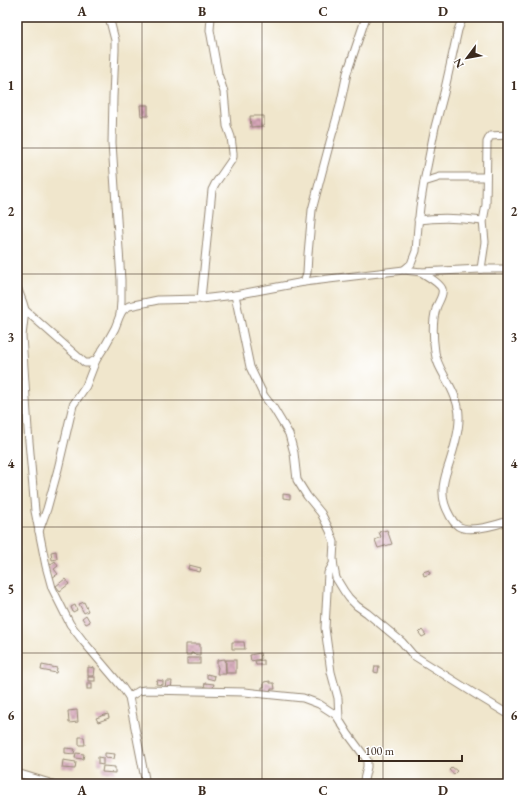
<svg xmlns="http://www.w3.org/2000/svg" width="525" height="801" font-family="'EB Garamond',serif">
<style>
.building{fill:url(#building-cross-hatch)}
.lines{fill:none;stroke-linecap:round;stroke-linejoin:round}
.minor-casing{stroke:#968875;stroke-width:9}
.minor{stroke:#fff;stroke-width:7}
.grid{fill:none;stroke:#3b2a1e;stroke-width:1;stroke-opacity:0.55}
.neatline{fill:none;stroke:#3b2a1e;stroke-width:1.5}
.grid-label{font-size:13px;text-anchor:middle;font-weight:bold;fill:#3b2a1e}
</style>
<defs>
<pattern id="building-cross-hatch" width="8" height="8" patternUnits="userSpaceOnUse"><rect width="8" height="8" fill="#d6a6b8"/><path d="M0 0l8 8M0 8l8-8" fill="none" stroke="#af8795"/></pattern>
</defs>
<rect width="100%" height="100%" fill="#fff"/>
<filter id="ink" filterUnits="userSpaceOnUse"><feTurbulence type="fractalNoise" baseFrequency=".025" numOctaves="2"/><feDisplacementMap in="SourceGraphic" scale="8" xChannelSelector="R" yChannelSelector="G"/><feConvolveMatrix kernelMatrix="1 2 1 2 8 2 1 2 1" color-interpolation-filters="sRGB"/></filter>
<filter id="wash" filterUnits="userSpaceOnUse"><feTurbulence type="fractalNoise" baseFrequency=".012" numOctaves="4" result="noise"/><feDisplacementMap in="SourceGraphic" scale="16" xChannelSelector="R" yChannelSelector="G"/><feGaussianBlur stdDeviation="0.9" result="paint"/><feColorMatrix in="noise" values="0 0 0 0 0 0 0 0 0 0 0 0 0 0 0 0 0 1.4 0 .05"/><feComposite in="paint" operator="in"/></filter>
<g filter="url(#wash)">
<rect width="100%" height="100%" fill="#f0e6cc"/>
<g id="blocks">
<g class="building">
<path d="M140,105H148V116H141Z"/>
<path d="M250,116H264V126L251,127Z"/>
<path d="M283,494L290,495V499L283,498Z"/>
<path d="M387,530L392,544L378,548L375,540L381,537L379,532Z"/>
<path d="M56,551L57,559L52,560L51,552Z"/>
<path d="M55,561L58,566L54,569L58,574L53,577L47,567Z"/>
<path d="M189,565L201,568L200,572L188,569Z"/>
<path d="M429,570L430,574L424,576L423,572Z"/>
<path d="M65,579L69,584L60,591L56,586Z"/>
<path d="M84,602L88,611L84,613L79,604Z"/>
<path d="M75,605L77,610L73,612L71,607Z"/>
<path d="M86,615L90,622L86,624L82,618Z"/>
<path d="M422,630L426,635L422,637L419,633Z"/>
<path d="M232,642H244L245,649H232Z"/>
<path d="M186,644H200V655L193,654V653H191V655H186Z"/>
<path d="M260,653L261,659L251,661L250,655Z"/>
<rect x="187" y="658" width="13" height="6"/>
<path d="M225,659L226,674H217L218,667L217,666V660Z"/>
<rect x="226" y="660" width="10" height="13"/>
<path d="M264,660V665H256L255,661Z"/>
<path d="M42,665L57,668L56,673L41,670Z"/>
<path d="M375,666H379L378,673L374,672Z"/>
<path d="M88,667L95,668L94,676H88Z"/>
<path d="M207,674L215,676L214,680L207,678Z"/>
<rect x="88" y="677" width="7" height="4"/>
<path d="M157,680L163,681V685L156,684Z"/>
<path d="M166,681H172L171,689L165,688Z"/>
<path d="M270,681V683H274L275,689H271V691L262,692V687H264V682Z"/>
<rect x="87" y="683" width="5" height="6"/>
<path d="M205,683L214,684L213,688L204,687Z"/>
<path d="M77,710L78,722L69,723L68,711Z"/>
<path d="M108,714L109,718L98,722L96,718Z"/>
<path d="M79,737H84L85,745H79Z"/>
<path d="M65,748L75,749L74,754L65,753Z"/>
<path d="M76,753L84,754L83,759L75,758Z"/>
<path d="M105,753L115,754L114,759L105,758Z"/>
<path d="M98,757L103,758V765L98,764Z"/>
<path d="M63,760L76,762L75,769L62,768Z"/>
<path d="M103,766L115,767V773L102,772Z"/>
<path d="M452,767L457,771L454,774L449,770Z"/>
</g>
</g>
</g>
<g filter="url(#ink)">
<use href="#blocks" fill-opacity="0" stroke="#968875" stroke-width="1"/>
<g class="lines">
<defs>
<g id="minor">
<path d="M109,17L115,40V50L113,97L112,143L121,280V301L120,315"/>
<path d="M498,17L508,19"/>
<path d="M424,182L440,177H486"/>
<path d="M418,220C440,217 462,218 483,221"/>
<path d="M481,269L485,242L483,221L486,205L487,142L490,136L508,135"/>
<path d="M404,270L411,264L416,251L418,226L420,207L424,182L435,127L444,93L458,30L463,17"/>
<path d="M421,272C427,276 440,283 442,289C444,296 437,303 436,309C432,322 433,338 435,352C436,361 440,368 445,377C452,389 460,404 459,419C459,433 454,448 450,461C447,471 442,482 443,493C443,502 446,509 450,516C452,520 454,523 458,526C469,533 496,525 508,521"/>
<path d="M304,282L307,273L308,254L312,210L330,142L340,106L347,73L366,17"/>
<path d="M17,287L23,303L25,310L22,336L28,430L35,511L46,566L52,588L70,624L83,641L122,687L129,697L146,784"/>
<path d="M235,295L250,367L264,396L274,409L289,434L294,453L297,480L307,496L321,513L330,531L334,542L333,559L334,568L336,578L344,591L349,598L357,606L367,613L402,642L413,655L475,694L508,714"/>
<path d="M201,299L212,190L215,184L231,161L233,157V153L231,137L227,126L224,92L218,74L210,30L211,17"/>
<path d="M25,310L85,363H90L96,360L105,346L115,328L120,315L123,310L129,306L158,300L201,299L235,295L304,282L404,270L421,272L481,269H508"/>
<path d="M39,531L47,509L58,469L73,405L86,386L96,360"/>
<path d="M333,564L328,573L325,628L331,672L338,698L339,718"/>
<path d="M129,697L139,691L145,690L245,692L303,698L319,704L336,715L348,734L365,757L367,760V767L363,784"/>
<path d="M17,773L53,784"/>
</g>
</defs>
<use href="#minor" class="minor-casing"/>
<use href="#minor" class="minor"/>
</g>
</g>
<path class="grid" d="M142,17V784M262,17V784M383,17V784M17,148H508M17,274H508M17,400H508M17,527H508M17,653H508"/>
<rect width="525" height="801" fill="none" stroke="#fff" stroke-width="44"/>
<g transform="translate(467 58) rotate(238)" stroke="#ffffff" stroke-width="3" paint-order="stroke">
<path d="M0-3L7 15L0 10L-7 15Z" fill="#3b2a1e"/>
<text y="-6" font-size="11" font-weight="bold" text-anchor="middle" fill="#3b2a1e">N</text>
</g>
<path d="M359 755v6h103v-6" fill="none" stroke="#3b2a1e" stroke-width="2"/>
<text x="365" y="755" font-size="12" fill="#3b2a1e" stroke="#ffffff" stroke-width="3" paint-order="stroke">100 m</text>
<rect x="22" y="22" width="481" height="757" class="neatline"/>
<g class="grid-label">
<text x="82" y="16">A</text>
<text x="202" y="16">B</text>
<text x="323" y="16">C</text>
<text x="443" y="16">D</text>
<text x="11" y="90">1</text>
<text x="514" y="90">1</text>
<text x="11" y="216">2</text>
<text x="514" y="216">2</text>
<text x="11" y="342">3</text>
<text x="514" y="342">3</text>
<text x="11" y="468">4</text>
<text x="514" y="468">4</text>
<text x="11" y="594">5</text>
<text x="514" y="594">5</text>
<text x="11" y="720">6</text>
<text x="514" y="720">6</text>
<text x="82" y="795">A</text>
<text x="202" y="795">B</text>
<text x="323" y="795">C</text>
<text x="443" y="795">D</text>
</g>
</svg>
